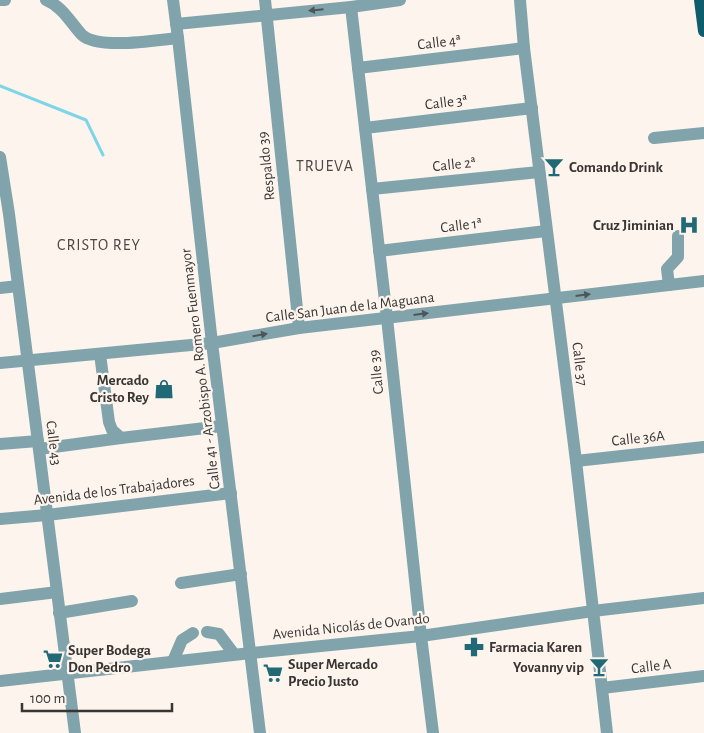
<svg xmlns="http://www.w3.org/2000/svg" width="704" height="733" font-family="'Alegreya Sans',sans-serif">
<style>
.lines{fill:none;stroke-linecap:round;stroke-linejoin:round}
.stream{stroke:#7fd5e8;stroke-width:3}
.minor{stroke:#81a3ab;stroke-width:12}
.major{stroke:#0d5d6c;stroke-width:12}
.oneway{fill:#4e5656}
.labels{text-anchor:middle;stroke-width:4.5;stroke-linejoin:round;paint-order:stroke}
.street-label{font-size:15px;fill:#383532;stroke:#fcf4ed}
.poi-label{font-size:15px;font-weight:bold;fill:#383532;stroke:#fcf4ed;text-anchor:start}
.neighbourhood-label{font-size:16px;letter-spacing:1px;fill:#4e4842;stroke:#fcf4ed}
</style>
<rect width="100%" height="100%" fill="#fcf4ed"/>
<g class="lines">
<path class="stream" d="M0,86L86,120L103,155"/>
<g class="minor">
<path d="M0,0H5"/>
<path d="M46,0C63,7 70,22 82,35C99,50 156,40 178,38"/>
<path d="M173,0L178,38L212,343L260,733"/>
<path d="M265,0L299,328"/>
<path d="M520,0L524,48L576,461L607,733"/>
<path d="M351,7L387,318L421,636L433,733"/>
<path d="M176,24L351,7L400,0"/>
<path d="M358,68L524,48"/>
<path d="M365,128L532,108"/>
<path d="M654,138L704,133"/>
<path d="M0,157L9,214L75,733"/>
<path d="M372,189L539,172"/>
<path d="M379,251L546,231"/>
<path d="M669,285L667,269L678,257V236"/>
<path d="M0,288L18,286"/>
<path d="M100,354L109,422L112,430L121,438L222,426"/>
<path d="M0,363L212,343L299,328L704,281"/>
<path d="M0,444L38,441"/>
<path d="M39,449L121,438"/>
<path d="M576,461L704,447"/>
<path d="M0,519L47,515L231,493"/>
<path d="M181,583L241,574"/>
<path d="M0,599L57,592"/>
<path d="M59,613L132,601"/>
<path d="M207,632L219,634L234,654"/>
<path d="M173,661L182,640L193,633"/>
<path d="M0,681L251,653L421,636L593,611L704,598"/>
<path d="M602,688L704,676"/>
</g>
<path class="major" d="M700,0L704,31"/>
</g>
<defs><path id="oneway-solid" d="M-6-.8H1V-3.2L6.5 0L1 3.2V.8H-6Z" transform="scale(1.25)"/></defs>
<g class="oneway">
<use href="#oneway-solid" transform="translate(316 10) rotate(174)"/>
<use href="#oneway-solid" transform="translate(583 295) rotate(-7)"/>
<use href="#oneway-solid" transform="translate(421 314) rotate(-7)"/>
<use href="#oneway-solid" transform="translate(260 335) rotate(-10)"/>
</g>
<defs>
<symbol id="bar-bare" viewBox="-9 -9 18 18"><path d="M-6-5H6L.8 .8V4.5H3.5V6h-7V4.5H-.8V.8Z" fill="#216977" stroke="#fcf4ed" stroke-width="2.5" paint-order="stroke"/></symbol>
<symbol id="hospital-bare" viewBox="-9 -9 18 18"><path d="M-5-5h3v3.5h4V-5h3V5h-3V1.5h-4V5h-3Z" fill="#216977" stroke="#fcf4ed" stroke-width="2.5" paint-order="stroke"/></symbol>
<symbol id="shop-bare" viewBox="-9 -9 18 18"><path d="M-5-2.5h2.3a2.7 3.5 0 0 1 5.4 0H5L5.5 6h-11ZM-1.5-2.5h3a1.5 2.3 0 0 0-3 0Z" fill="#216977" stroke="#fcf4ed" stroke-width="2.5" paint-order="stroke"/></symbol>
<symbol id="pharmacy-bare" viewBox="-9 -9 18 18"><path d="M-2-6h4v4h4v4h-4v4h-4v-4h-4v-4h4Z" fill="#216977" stroke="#fcf4ed" stroke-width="2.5" paint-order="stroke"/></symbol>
<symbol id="supermarket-bare" viewBox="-9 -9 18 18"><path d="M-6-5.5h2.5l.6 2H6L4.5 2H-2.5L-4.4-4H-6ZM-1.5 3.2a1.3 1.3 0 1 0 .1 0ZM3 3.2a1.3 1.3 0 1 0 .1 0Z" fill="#216977" stroke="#fcf4ed" stroke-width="2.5" paint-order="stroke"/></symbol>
</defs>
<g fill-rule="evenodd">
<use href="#bar-bare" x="540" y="153" width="28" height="28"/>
<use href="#hospital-bare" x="675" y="211" width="28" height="28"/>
<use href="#shop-bare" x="150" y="375" width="28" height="28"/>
<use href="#pharmacy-bare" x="460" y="633" width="28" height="28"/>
<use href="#supermarket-bare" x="39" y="645" width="28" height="28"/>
<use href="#bar-bare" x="585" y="653" width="28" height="28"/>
<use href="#supermarket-bare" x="259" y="659" width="28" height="28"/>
</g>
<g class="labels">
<g class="street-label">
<text transform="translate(439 42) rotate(-7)" y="5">Calle 4ª</text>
<text transform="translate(446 102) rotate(-7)" y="5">Calle 3ª</text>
<text transform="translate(454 164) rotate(-6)" y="5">Calle 2ª</text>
<text transform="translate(266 166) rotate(-96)" y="5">Respaldo 39</text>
<text transform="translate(461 225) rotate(-7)" y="5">Calle 1ª</text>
<text transform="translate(350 307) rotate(-7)" y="5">Calle San Juan de la Maguana</text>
<text transform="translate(580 364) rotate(83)" y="5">Calle 37</text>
<text transform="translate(200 369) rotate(-97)" y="5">Calle 41 - Arzobispo A. Romero Fuenmayor</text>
<text transform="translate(376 372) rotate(-96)" y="5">Calle 39</text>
<text transform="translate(638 438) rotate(-6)" y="5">Calle 36A</text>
<text transform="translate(54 443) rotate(83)" y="5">Calle 43</text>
<text transform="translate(114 490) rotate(-7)" y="5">Avenida de los Trabajadores</text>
<text transform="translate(351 626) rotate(-6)" y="5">Avenida Nicolás de Ovando</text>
<text transform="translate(651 666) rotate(-7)" y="5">Calle A</text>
</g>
<g class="poi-label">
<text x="569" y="172">Comando Drink</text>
<text x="674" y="230" text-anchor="end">Cruz Jiminian</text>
<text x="149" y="385" text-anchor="end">Mercado<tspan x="149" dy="17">Cristo Rey</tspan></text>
<text x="489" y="652">Farmacia Karen</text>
<text x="68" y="655">Super Bodega<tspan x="68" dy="17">Don Pedro</tspan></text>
<text x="288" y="669">Super Mercado<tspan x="288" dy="17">Precio Justo</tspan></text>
<text x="584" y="672" text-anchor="end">Yovanny vip</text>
</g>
<g class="neighbourhood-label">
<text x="325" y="171">TRUEVA</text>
<text x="99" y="250">CRISTO REY</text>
</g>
</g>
<path d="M22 703v8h150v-8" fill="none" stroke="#383532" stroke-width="2.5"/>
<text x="30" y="703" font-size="15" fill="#383532" stroke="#fcf4ed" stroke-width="4" paint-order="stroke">100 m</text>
</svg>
